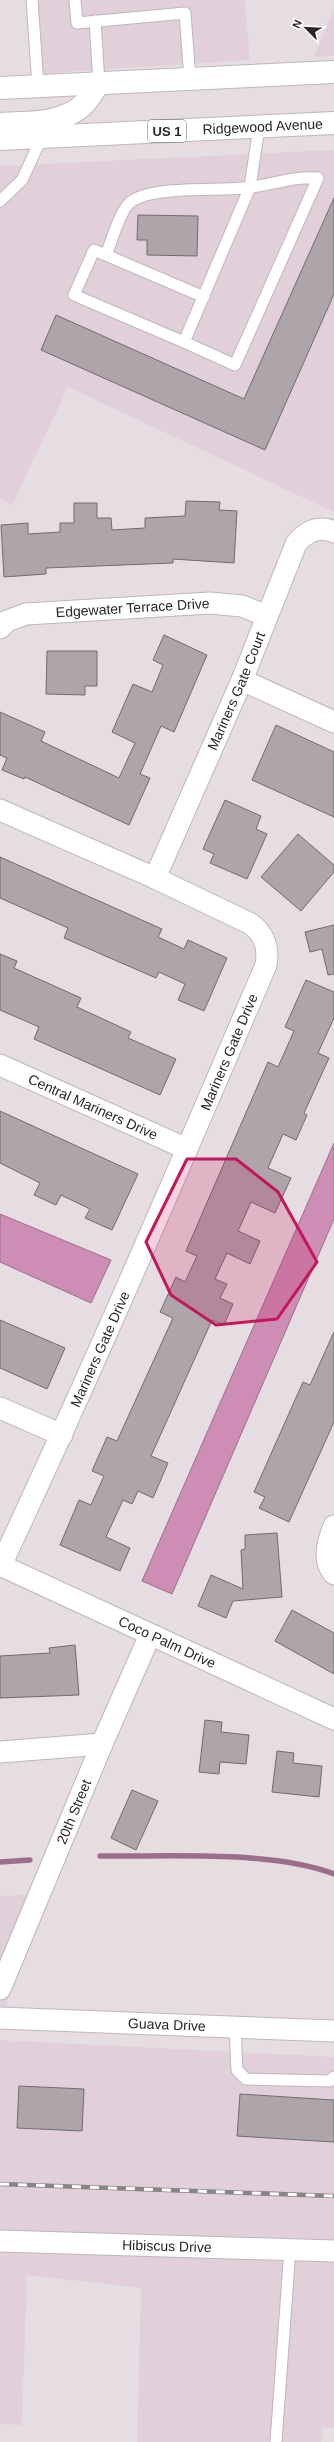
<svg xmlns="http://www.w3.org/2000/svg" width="334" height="2442" font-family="Arial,sans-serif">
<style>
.built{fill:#e1d0d9}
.water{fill:#cd8db4;stroke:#9c6e8a}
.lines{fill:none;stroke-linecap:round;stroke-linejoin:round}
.stream{stroke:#9c6e8a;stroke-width:5.5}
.building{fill:#aea5aa;stroke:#726a6e}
.service-casing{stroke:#bfb6bb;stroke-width:13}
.minor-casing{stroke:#bfb6bb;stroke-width:23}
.primary-casing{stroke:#bfb6bb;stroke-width:24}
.service{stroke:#fff;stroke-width:11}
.minor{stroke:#fff;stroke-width:21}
.primary{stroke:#fff;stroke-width:22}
.rail-casing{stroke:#8a8387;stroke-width:4.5}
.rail{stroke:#fff;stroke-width:3;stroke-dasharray:9;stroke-linecap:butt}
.marked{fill:#c2185b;fill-opacity:0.2;stroke:#c2185b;stroke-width:3;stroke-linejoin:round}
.labels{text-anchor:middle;stroke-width:3.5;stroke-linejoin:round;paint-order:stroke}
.shield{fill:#fff;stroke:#6a6768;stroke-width:1}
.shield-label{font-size:13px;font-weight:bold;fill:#2a2628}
.street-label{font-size:14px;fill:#2a2628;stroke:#fff}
</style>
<rect width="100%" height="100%" fill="#e6dde2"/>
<g class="built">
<path d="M27,0H245L250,60L33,74Z"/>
<path d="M334,9V56L314,57Z"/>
<path d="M334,150V512L68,387L12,505L0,498V166Z"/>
<path d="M52,1894L0,2019V1896Z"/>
<path d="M0,2040L334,2057V2428L323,2427L321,2442H137L141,2288L27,2275L22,2425L0,2424Z"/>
</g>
<g class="water">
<path d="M334,1143V1219L172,1594L142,1581Z"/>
<path d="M0,1214L111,1260L91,1303L0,1262Z"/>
</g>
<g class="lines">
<g class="stream">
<path d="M100,1856C169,1857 271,1850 334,1874"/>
<path d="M0,1862L30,1860"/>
</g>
</g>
<g class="building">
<path d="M334,198V294L265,450L41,350L56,315L244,399Z"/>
<path d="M138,215L198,216L197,256L147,255V240H137Z"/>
<path d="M186,501L220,502L219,510L237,511L234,563L173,559V563L46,568V574L4,577L1,525L28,523V534L60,532V523H74V503H97V518H111L112,530L145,528V518L185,516Z"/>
<path d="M164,635L207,655L174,732L161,726L140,774L150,778L129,825L25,777L24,779L2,770L7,758L0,755V712L45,732L41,741L119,778L135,743L112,732L133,684L152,692L163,665L153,660Z"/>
<path d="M47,651H97V686H85V695L46,694Z"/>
<path d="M276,725L334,752V817L252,780Z"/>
<path d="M225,800L261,816L256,829L267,834L247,879L210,863L214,854L203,849Z"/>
<path d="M298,834L334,865V872L301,911L261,877Z"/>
<path d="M0,857L162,929L158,937L184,949L188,940L227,958L204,1011L178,1000L185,984L159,972L156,978L64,938L68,928L0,898Z"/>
<path d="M334,925V974L328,975L322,949L310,952L305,932Z"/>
<path d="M0,954L17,961L14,968L81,998L77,1007L131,1032L128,1038L176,1059L160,1095L34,1039L39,1027L0,1010Z"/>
<path d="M306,980L334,992V1018L318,1053L329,1058L304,1113L307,1115L296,1140L283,1134L268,1168L291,1178L275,1213L251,1202L238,1231L260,1241L250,1264L227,1253L215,1279L227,1284L220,1298L233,1304L224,1325L212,1320L151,1456L168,1463L153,1498L138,1491L132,1504L123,1500L106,1537L130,1548L120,1571L60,1545L79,1500L91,1505L104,1476L92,1471L107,1437L117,1441L173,1318L160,1312L176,1277L185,1282L197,1256L186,1251L268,1062L278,1067L294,1031L285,1027Z"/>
<path d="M0,1111L138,1174L112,1230L85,1218L90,1209L61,1195L56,1205L34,1195L40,1183L0,1163Z"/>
<path d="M0,1320L65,1348L47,1389L0,1368Z"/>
<path d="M334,1332V1422L289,1522L259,1508L265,1497L254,1492L303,1382L310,1385Z"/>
<path d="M277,1533L282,1597L233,1601L226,1618L198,1606L211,1575L243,1589L241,1550L245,1549V1535Z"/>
<path d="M292,1610L334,1633V1674L275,1641Z"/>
<path d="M75,1645L79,1695L0,1698V1656L50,1653L49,1648Z"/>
<path d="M205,1720L222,1722L221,1732L249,1735L246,1764L220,1762L219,1774L199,1772Z"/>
<path d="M277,1751L294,1753L293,1763L322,1766L319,1797L272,1792Z"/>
<path d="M132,1790L158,1801L136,1850L111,1838Z"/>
<path d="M19,2086L84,2089L82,2131L17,2128Z"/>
<path d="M240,2094L334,2100V2142L237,2136Z"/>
</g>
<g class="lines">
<defs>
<g id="service">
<path d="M32,0L38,86"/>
<path d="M75,0L77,23L185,13L190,79"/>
<path d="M95,21L99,83"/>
<path d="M0,201L22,180L42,137"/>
<path d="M106,255C111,243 121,207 132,201C155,185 222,192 252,187C274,184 296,176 318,178L235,365L184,342"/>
<path d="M204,297L94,250L74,295L184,342L250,187L259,127"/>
<path d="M235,2027L237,2070L246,2079L330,2081L334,2077"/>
<path d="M276,2442L290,2249"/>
</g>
<g id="minor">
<path id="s1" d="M0,628L7,621L26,614L210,603L242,606L267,616"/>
<path d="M242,680L334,722"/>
<path d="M0,810L155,878L251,924C265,935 269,948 266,965C180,1166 94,1367 1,1565"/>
<path id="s2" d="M155,878L242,680L296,544C306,531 319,525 334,532"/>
<path id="s3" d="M0,1065L187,1149"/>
<path d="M0,1408L62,1435"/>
<path d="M334,1526C328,1541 322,1560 334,1574"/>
<path id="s4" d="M0,1565L334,1719"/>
<path d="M0,1752L102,1744"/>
<path id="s5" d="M0,1989L102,1744L150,1635"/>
<path id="s6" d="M0,2018L334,2031"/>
<path id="s7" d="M0,2241L334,2251"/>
</g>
<g id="primary">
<path d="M0,88L334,72"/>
<path d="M0,124C28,122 61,125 83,105C89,99 94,90 99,83"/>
<path id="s8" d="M0,139L334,123"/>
</g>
</defs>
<use href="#service" class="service-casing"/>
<use href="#minor" class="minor-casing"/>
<use href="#primary" class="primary-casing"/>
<use href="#service" class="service"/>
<use href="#minor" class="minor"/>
<use href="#primary" class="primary"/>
<defs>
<path id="rail" d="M0,2184L334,2196"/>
</defs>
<use href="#rail" class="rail-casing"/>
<use href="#rail" class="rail"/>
</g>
<path class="marked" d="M187,1159H236L278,1192L317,1262L277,1319L216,1325L171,1295L146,1242Z"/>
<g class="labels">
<rect class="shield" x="148" y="120" width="38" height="22" rx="3"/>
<g class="shield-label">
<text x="167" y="136">US 1</text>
</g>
<g class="street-label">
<text dy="5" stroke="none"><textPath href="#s8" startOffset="263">Ridgewood Avenue</textPath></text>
<text dy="5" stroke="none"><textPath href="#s1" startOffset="137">Edgewater Terrace Drive</textPath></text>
<text dy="5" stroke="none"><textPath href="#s2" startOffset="204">Mariners Gate Court</textPath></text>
<text transform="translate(229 1052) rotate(-67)" y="5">Mariners Gate Drive</text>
<text dy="5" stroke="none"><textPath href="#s3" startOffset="102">Central Mariners Drive</textPath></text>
<text transform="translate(100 1349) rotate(-66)" y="5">Mariners Gate Drive</text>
<text dy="5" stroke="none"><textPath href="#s4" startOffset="184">Coco Palm Drive</textPath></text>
<text dy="5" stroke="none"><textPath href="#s5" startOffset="192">20th Street</textPath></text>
<text dy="5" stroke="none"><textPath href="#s6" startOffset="167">Guava Drive</textPath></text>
<text dy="5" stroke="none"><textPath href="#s7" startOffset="167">Hibiscus Drive</textPath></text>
</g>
</g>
<g transform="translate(306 28) rotate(294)" stroke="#ffffff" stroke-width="3" paint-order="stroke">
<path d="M0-3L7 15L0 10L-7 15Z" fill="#2a2628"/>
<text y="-6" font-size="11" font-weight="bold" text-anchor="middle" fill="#2a2628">N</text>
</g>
</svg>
